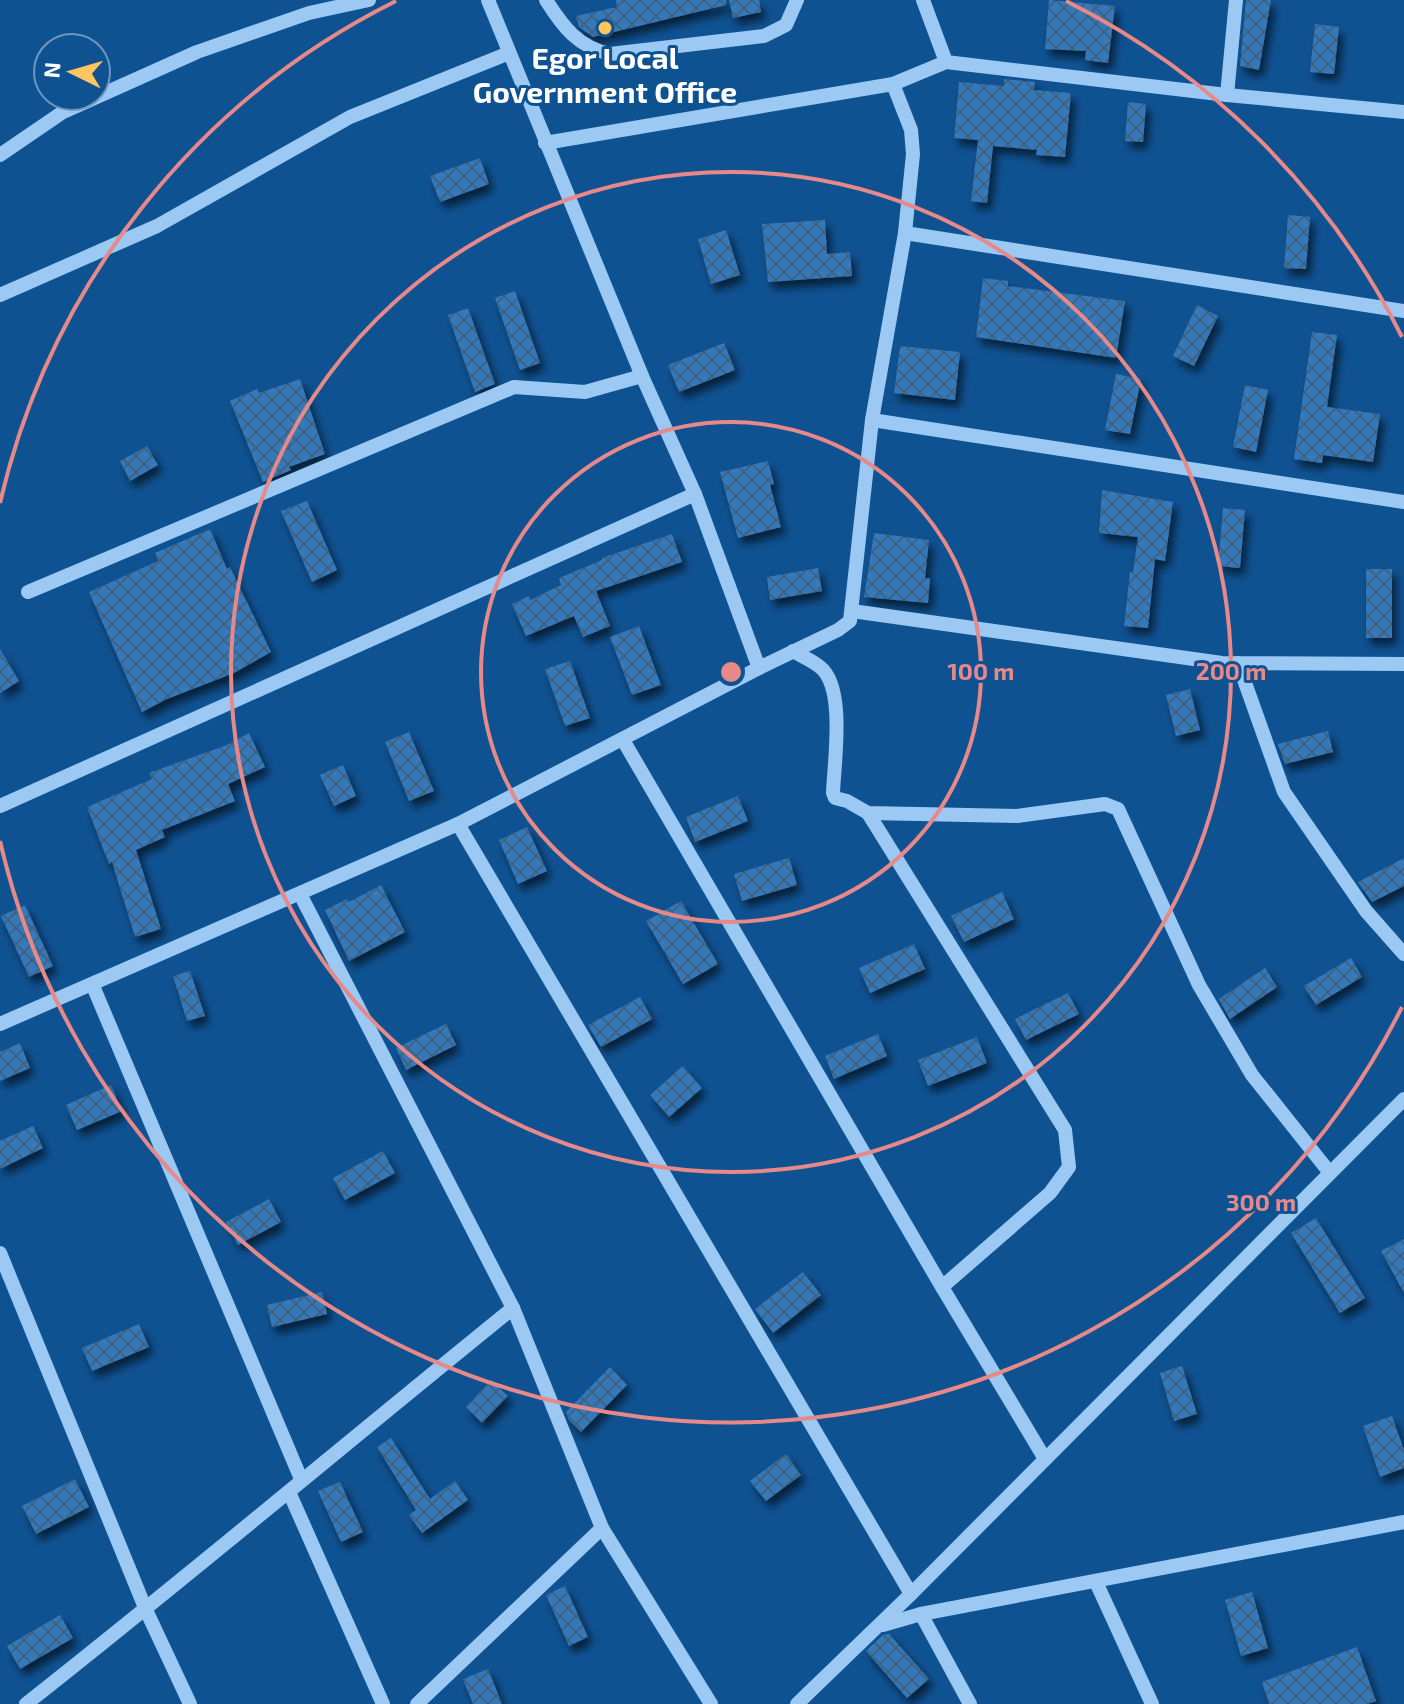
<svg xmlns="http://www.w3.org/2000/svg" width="1404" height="1704" font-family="'Exo 2',sans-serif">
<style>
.building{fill:url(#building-cross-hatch);filter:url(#shadow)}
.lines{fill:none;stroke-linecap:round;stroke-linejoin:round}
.minor{stroke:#9bc9f4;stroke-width:14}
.ring{fill:none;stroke:#e88989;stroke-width:4}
.poi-dot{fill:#ffc55e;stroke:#0f5292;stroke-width:3}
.labels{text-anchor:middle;stroke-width:6;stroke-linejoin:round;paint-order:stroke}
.poi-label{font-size:30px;font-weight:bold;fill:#fff;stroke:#0f5292}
.centre{fill:#e88989;stroke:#0f5292;stroke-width:4}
.ring-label{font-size:24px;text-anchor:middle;font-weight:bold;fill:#e88989;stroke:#0f5292;stroke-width:6;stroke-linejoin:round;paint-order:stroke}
</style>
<defs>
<pattern id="building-cross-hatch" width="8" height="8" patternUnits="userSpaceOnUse" patternTransform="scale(2)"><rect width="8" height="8" fill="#3479ba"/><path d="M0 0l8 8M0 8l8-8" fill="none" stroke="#406283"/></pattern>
<filter id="shadow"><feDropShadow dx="4.5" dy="7" stdDeviation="4" flood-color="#0009"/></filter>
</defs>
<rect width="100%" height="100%" fill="#0f5292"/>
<g class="building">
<path d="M616,0H726V5L593,37L579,27L576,16L617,7Z"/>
<path d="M729,0H759L761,12L733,18Z"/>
<path d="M1049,0L1115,6L1108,63L1085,60L1086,51L1045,49Z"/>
<path d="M1246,0H1271L1259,70L1240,66Z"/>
<path d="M1315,24L1339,27L1334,74L1310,72Z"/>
<path d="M1004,79L1035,82L1034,90L1071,93L1065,157L1036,155L1037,150L993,146L987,203L971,201L978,140L954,138L959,82L1004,86Z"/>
<path d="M1128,102L1146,104L1143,142L1125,141Z"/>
<path d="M480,158L489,184L440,202L430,176Z"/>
<path d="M1288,215L1310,217L1306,269L1284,268Z"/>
<path d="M825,220L827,254L850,252L852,276L768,282L762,224Z"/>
<path d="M726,230L740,275L711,284L698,239Z"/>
<path d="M983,278L1008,281V286L1125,301L1116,358L976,337Z"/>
<path d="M515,291L540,363L520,370L495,298Z"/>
<path d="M1197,305L1218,316L1194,366L1173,356Z"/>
<path d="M468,308L495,384L475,392L448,315Z"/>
<path d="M1312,332L1337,335L1327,407L1380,414L1373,462L1323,455L1322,463L1294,459Z"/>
<path d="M724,343L735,370L679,392L668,365Z"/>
<path d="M900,346L960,352L955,400L894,393Z"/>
<path d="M1116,374L1141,379L1130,434L1105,430Z"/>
<path d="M300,379L325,454L289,467L291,470L263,482L230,401L257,389L259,393Z"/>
<path d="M1245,385L1268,390L1256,452L1233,447Z"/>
<path d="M147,446L158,465L130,481L120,461Z"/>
<path d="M768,461L774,484L770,485L781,527L738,538L720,472Z"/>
<path d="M1102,490L1173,502L1165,561L1155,559L1148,628L1124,626L1130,572H1133L1138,537L1099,533Z"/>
<path d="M307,501L337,570L312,582L281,511Z"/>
<path d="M1223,508L1245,510L1240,568L1218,566Z"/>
<path d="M210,529L227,569L230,567L271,652L234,673L167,699L142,712L89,592L158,561L155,553Z"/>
<path d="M874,533L929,540L925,578H930L928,603L864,597Z"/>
<path d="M672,534L682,562L596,591L610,626L583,637L574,616L526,636L512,604L529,596L530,600L561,585L559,578L602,560V558Z"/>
<path d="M818,568L822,591L770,600L767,577Z"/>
<rect x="1366" y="569" width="26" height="69"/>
<path d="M639,626L661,685L632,695L610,637Z"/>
<path d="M0,649L19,681L0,693Z"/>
<path d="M570,661L590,718L565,726L545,669Z"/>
<path d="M1190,689L1200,730L1176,736L1166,695Z"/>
<path d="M1328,731L1333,752L1285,764L1278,744Z"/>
<path d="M409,732L434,791L409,801L385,742Z"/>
<path d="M249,733L265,767L228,784L235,801L162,830L165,837L136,850L161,929L135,937L112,862L109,864L87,807L152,779L149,773L227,745Z"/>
<path d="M343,765L356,796L334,806L320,775Z"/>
<path d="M738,796L748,821L695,842L686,817Z"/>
<path d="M527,827L547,871L518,884L499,840Z"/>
<path d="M789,858L797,885L742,901L734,874Z"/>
<path d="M1404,858V886L1372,902L1358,882Z"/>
<path d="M381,885L405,932L349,961L325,910L347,899L349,902Z"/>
<path d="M1002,892L1014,919L964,942L951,916Z"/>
<path d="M681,901L718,964L683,984L646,921Z"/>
<path d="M25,905L53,966L29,977L1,916Z"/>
<path d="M914,944L925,969L870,993L859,968Z"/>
<path d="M1351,958L1362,977L1316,1005L1304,986Z"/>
<path d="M1265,968L1277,987L1230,1019L1219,999Z"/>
<path d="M190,971L205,1016L187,1021L173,976Z"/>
<path d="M1068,993L1079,1014L1026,1040L1015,1019Z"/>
<path d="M640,997L652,1019L601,1047L588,1025Z"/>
<path d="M446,1024L456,1045L406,1070L396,1048Z"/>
<path d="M878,1034L887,1056L834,1079L825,1056Z"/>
<path d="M977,1037L987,1063L928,1086L918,1060Z"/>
<path d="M20,1043L30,1068L0,1081V1052Z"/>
<path d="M683,1066L702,1088L669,1117L650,1095Z"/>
<path d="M111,1085L122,1111L77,1130L66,1105Z"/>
<path d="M33,1126L43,1148L0,1169V1141Z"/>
<path d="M383,1151L395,1173L345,1200L333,1178Z"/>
<path d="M269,1199L281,1222L238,1245L226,1222Z"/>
<path d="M1316,1218L1365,1298L1340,1313L1291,1233Z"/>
<path d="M1404,1239V1293L1381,1251Z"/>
<path d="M803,1272L821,1295L773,1333L755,1309Z"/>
<path d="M322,1292L327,1314L272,1327L267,1305Z"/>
<path d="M139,1324L149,1347L92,1371L82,1348Z"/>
<path d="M1182,1366L1197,1414L1174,1421L1160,1373Z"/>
<path d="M610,1367L627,1385L581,1432L569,1420L566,1412Z"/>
<path d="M491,1380L508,1396L482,1423L466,1407Z"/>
<path d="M1392,1416L1404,1450V1468L1380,1477L1363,1426Z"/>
<path d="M391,1438L430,1499L455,1481L468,1500L422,1533L409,1515L416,1510L377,1447Z"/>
<path d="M786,1454L801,1475L766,1501L750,1481Z"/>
<path d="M75,1479L89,1507L36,1534L22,1506Z"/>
<path d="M340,1482L363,1532L341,1542L318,1491Z"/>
<path d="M565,1586L588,1637L569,1646L546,1595Z"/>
<path d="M1252,1592L1268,1648L1241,1656L1225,1600Z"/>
<path d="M60,1615L73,1638L20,1669L7,1646Z"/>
<path d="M889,1634L929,1679L907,1698L866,1651L883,1635Z"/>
<path d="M1357,1647L1376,1701L1368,1704H1269L1262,1682Z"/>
<path d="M488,1669L502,1704H473L463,1679Z"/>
</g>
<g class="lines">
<g class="minor">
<path d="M488,0L642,376L695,494L759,668"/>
<path d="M546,0C563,27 578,47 610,54L764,36L786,25L797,0"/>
<path d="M923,0L946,62"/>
<path d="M1227,95L1236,0"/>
<path d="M545,143L893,84L946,62L1227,95L1404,112"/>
<path d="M0,155L63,112L197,52L309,13L369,0"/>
<path d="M905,233L1404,311"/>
<path d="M0,295L157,226L350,117L509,53"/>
<path d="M872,420L1404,502"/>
<path d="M28,592L514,387L585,392L642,376"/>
<path d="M852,611L1222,663L1404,664"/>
<path d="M793,651C801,656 812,660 820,667C846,687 834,763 833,793L835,798L847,801L868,813L1017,816L1105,804L1118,809L1199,985L1252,1075L1330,1173"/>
<path d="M1238,663L1284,792L1366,911L1404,954"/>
<path d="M623,740L942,1287L1045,1459"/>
<path d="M0,806L695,494"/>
<path d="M868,813L1065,1130L1069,1167L1050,1193L942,1287"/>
<path d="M458,824L911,1594"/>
<path d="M300,894L513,1308L602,1528L711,1704"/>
<path d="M93,986L301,1479"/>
<path d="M0,1024L458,824L759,668L838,630L850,621L872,420L905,233L913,154L911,130L893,84"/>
<path d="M0,1253L146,1610L190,1704"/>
<path d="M289,1492L383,1704"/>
<path d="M1096,1582L1152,1704"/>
<path d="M921,1614L970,1704"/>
<path d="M883,1625L921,1614L1404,1522"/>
<path d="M26,1704C191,1574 350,1440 513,1308"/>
<path d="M417,1704L602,1528"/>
<path d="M797,1704L911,1594L1404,1099"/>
</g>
</g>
<g class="ring">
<circle cx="731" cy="672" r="250"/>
<circle cx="731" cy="672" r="500"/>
<path d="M1402 1007A750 750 0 0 1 0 841M0 503A750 750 0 0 1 396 1M1066 1A750 750 0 0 1 1402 337"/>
</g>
<circle class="poi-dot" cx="605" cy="28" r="8"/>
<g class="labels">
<g class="poi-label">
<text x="605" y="69">Egor Local<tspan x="605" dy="34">Government Office</tspan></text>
</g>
</g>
<circle cx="731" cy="672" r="12" class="centre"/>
<g class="ring-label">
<text x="981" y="680">100 m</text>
<text x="1231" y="680">200 m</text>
<text x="1261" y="1211">300 m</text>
</g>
<g transform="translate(72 72) rotate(275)"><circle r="38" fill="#0f5292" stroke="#6f97be" stroke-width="2"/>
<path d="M0-6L14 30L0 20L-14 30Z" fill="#ffc55e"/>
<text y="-12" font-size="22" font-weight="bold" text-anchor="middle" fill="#ffffff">N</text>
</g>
</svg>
